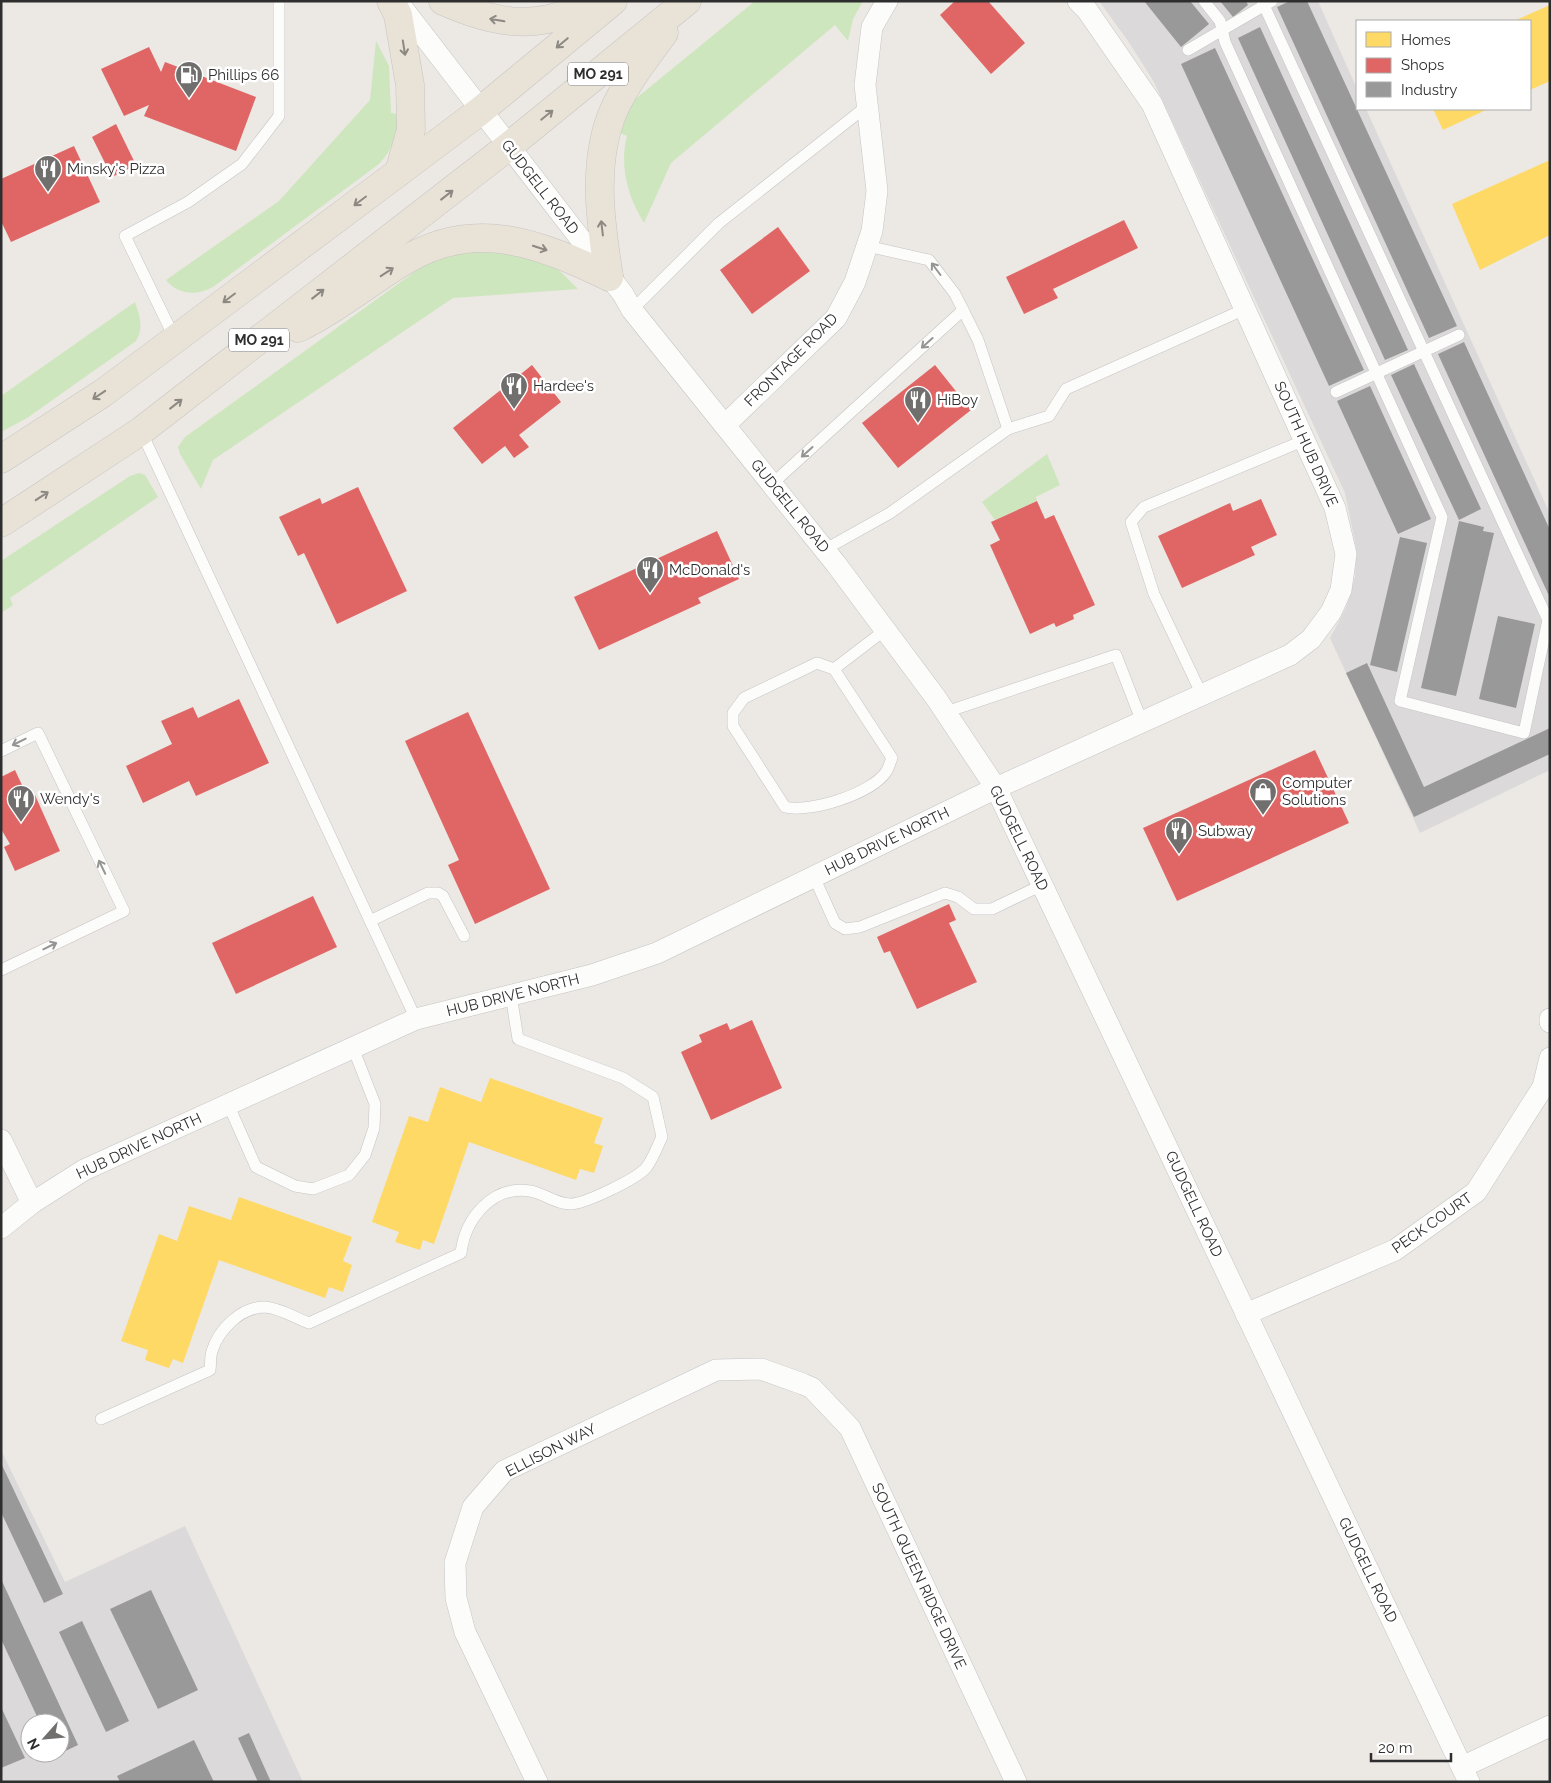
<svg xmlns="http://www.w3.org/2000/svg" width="1551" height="1783" viewBox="0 0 1551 1783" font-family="Raleway,sans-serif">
<rect width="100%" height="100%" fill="#ece8e4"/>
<!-- industrial -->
<g fill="#dcd9db" fill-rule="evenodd">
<path d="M1099 1H1318L1357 89V109H1366L1550 514V770L1420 833 1330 638 1346 608 1355 577 1356 547 1345 493 1154 82 1128 41Z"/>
<path d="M1 1450 65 1582 185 1526 303 1782H1ZM30 1723H60V1753H30Z"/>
</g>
<!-- green -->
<g fill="#cee6be">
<path d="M755 1H863L853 19 848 41 835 25 671 163 644 223C628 197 619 166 627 136L618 132 634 100Z"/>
<path d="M376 41 389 66 391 113 400 114C397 133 393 150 379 164L213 287C197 296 178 295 166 280L279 201 370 100Z"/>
<path d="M480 248 539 257 561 272 578 289 453 298 213 460 201 489 180 454 178 447 185 437 420 268 437 259Z"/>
<path d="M135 302C140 317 144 328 136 341L27 418 1 432V396Z"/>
<path d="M1047 454 1060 485 1036 497 1037 501 995 520 982 502Z"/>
<path d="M139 473 145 475 158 497 10 598 13 605 1 613V561L130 476Z"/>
</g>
<!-- homes -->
<g fill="#ffd966">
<path d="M1550 5V81L1530 90V21H1514Z"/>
<path d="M1433 109H1488L1443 130Z"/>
<path d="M1550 160V235L1480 270 1452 204Z"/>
<path d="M490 1078 603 1118 594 1143 603 1146 594 1173 580 1169 576 1180 469 1142 434 1244 423 1240 420 1250 395 1242 399 1232 372 1222 409 1116 428 1122 440 1087 481 1102Z"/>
<path d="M239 1197 352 1237 343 1261 352 1265 343 1292 329 1287 325 1298 219 1260 183 1363 173 1359 169 1368 145 1360 148 1350 121 1341 159 1234 177 1241 189 1206 231 1220Z"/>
</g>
<!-- shops -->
<g fill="#e06666">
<path d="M955 1H988L1025 43 991 74 940 15Z"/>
<path d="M149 47 161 72 165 62 256 97 236 151 144 116 149 105 124 116 101 69Z"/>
<path d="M116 124 136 165 112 177 92 137Z"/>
<path d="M74 146 100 202 11 242 1 221V179Z"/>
<path d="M1124 220 1138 248 1053 289 1058 298 1024 314 1006 277Z"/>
<path d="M778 227 810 271 752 314 720 270Z"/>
<path d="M532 365 561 402 519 435 529 447 514 458 505 446 482 464 453 428Z"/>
<path d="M935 365 971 410 898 468 862 423Z"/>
<path d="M358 487 407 591 337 624 304 553 298 556 279 517 320 498 322 504Z"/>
<path d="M1261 499 1277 535 1251 547 1255 555 1182 588 1158 536 1230 503 1233 511Z"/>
<path d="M1037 501 1045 519 1054 515 1095 605 1073 615 1074 619 1056 627 1054 623 1030 634 990 545 1000 540 991 522Z"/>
<path d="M717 531 739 579 698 598 701 603 599 650 574 597Z"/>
<path d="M239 699 269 763 196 796 189 781 143 803 126 766 172 744 161 721 193 707 198 718Z"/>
<path d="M468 712 550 889 475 924 448 865 459 860 405 741Z"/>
<path d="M1315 750 1349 823 1177 901 1143 828Z"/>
<path d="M15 770 28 798 35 795 60 851 15 871 4 847 10 844 1 829V777Z"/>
<path d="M313 896 337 947 236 994 212 943Z"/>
<path d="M949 904 956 920 949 923 977 982 917 1009 890 951 884 953 877 937Z"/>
<path d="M752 1020 782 1088 711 1120 681 1052 702 1042 699 1035 727 1023 730 1030Z"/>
</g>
<!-- industry -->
<g fill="#999">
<path d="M1144 1H1190L1209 24 1181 47Z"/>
<path d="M1220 1H1246L1248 5 1233 17Z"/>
<path d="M1290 1H1307L1457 326 1429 338 1277 7Z"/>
<path d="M1260 27 1408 350 1385 360 1238 38Z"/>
<path d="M1215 48 1364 370 1329 386 1181 64Z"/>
<path d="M1464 342 1550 530V598L1438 354Z"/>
<path d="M1414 364 1481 509 1459 520 1391 375Z"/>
<path d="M1370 386 1431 519 1398 534 1337 401Z"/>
<path d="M1459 521 1484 527 1483 531 1494 533 1456 696 1421 688Z"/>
<path d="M1400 537 1427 543 1397 672 1370 665Z"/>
<path d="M1498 616 1535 624 1516 708 1479 699Z"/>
<path d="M1367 663 1424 787 1550 728V754L1414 817 1346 673Z"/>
<path d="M1 1463 63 1594 44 1603 1 1512Z"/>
<path d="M1 1579 78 1745 55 1756 54 1753H60V1723H40L1 1639Z"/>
<path d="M151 1590 198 1690 158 1709 110 1609Z"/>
<path d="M82 1621 129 1721 106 1732 59 1632Z"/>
<path d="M1 1707 25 1758 1 1768Z"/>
<path d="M249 1733 271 1782H258L238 1738Z"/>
<path d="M194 1740 214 1782H120L117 1776Z"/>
</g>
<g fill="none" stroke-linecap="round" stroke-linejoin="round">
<defs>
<g id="service">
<path d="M1204 1 1220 21 1225 42 1442 517 1400 701 1524 733 1548 620 1262 1"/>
<path d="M1188 50 1272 1"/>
<path d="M867 246 929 260 955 294 978 340 1008 429"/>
<path d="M632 310 719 223 867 106"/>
<path d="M175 339 125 236 188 202 242 164 279 116V1"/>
<path d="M1336 392 1459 335"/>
<path d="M141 431 416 1019"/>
<path d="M772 484 963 310"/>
<path d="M824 550 890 513 1008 429 1049 416 1066 389 1245 309"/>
<path d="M834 669 892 758C890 762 889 768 886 772 871 794 810 813 785 807L733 726V713L744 698 817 663 834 669 885 630"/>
<path d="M1202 695 1154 594 1131 522 1144 507 1305 440"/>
<path d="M946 712 1116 655 1142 722"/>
<path d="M1 751 38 733 124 911 1 970"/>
<path d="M814 877 835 923 845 929 860 927 945 893 958 897 974 909H992L1042 885"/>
<path d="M370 921 428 893H438L443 896 464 936"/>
<path d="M228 1104 256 1167 295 1186 313 1189 349 1175 365 1155 374 1128 375 1104 353 1048"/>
<path d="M101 1419 210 1370C211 1364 210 1357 212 1351 219 1329 241 1307 265 1307 280 1308 295 1318 309 1323L461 1253C465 1219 492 1185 530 1191 544 1193 555 1204 570 1204 585 1204 636 1179 646 1168 653 1159 657 1147 662 1137L653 1097 623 1078 518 1039 511 995"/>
</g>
<g id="minor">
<path d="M397 1 623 294 632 310 836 564 936 698 996 788 1469 1782"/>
<path d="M725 425 836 318 855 282 872 231 877 191 865 85 872 27 887 1"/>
<path d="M1550 1019V1022"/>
<path d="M1 1140 32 1203"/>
<path d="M1 1228 32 1203 84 1170 416 1019 592 975 657 953 996 788 1290 655 1311 639 1331 612 1341 590 1346 554 1335 508 1152 104 1087 10 1078 1"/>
<path d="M1246 1314 1395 1250 1476 1192 1543 1087 1550 1058"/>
<path d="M1462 1767 1550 1726"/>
<path d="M537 1782 465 1632 456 1598 455 1563 473 1507 504 1471 716 1370 761 1369 803 1384 812 1388 850 1428 1016 1782"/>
</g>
<g id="trunk">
<path d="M391 1 398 15 410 85 411 130 399 172"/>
<path d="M443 1C497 25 541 32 594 1"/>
<path d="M609 277C601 225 592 168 611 117 623 86 645 59 664 33"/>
<path d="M298 328C336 310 369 282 404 261 475 217 541 244 609 277"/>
<path d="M1 459 103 393 399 172 480 111 613 1"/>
<path d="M1 523 141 431 509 146 687 1"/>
</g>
</defs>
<!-- service casing -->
<use href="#service" stroke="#c5c4c5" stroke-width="12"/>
<!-- minor casing -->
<use href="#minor" stroke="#c5c4c5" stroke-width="22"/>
<!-- trunk casing -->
<use href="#trunk" stroke="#c6c5c4" stroke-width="29"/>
<!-- service -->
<use href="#service" stroke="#fcfcfb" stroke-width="11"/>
<!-- minor -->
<use href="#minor" stroke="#fcfcfb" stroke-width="21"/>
<!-- trunk -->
<use href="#trunk" stroke="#e9e2d6" stroke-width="28"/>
</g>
<!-- one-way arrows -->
<defs><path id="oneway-shaft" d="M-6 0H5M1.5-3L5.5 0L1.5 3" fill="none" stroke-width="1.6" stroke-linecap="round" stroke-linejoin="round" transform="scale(1.25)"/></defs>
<g stroke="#8c8882">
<use href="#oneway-shaft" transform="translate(497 20) rotate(-170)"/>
<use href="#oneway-shaft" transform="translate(562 43) rotate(140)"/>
<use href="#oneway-shaft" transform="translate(404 48) rotate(81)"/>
<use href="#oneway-shaft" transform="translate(547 115) rotate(-39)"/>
<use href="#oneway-shaft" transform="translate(447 195) rotate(-38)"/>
<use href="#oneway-shaft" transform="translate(360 201) rotate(143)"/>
<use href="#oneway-shaft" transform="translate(602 228) rotate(-97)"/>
<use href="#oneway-shaft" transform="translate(540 248) rotate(18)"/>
<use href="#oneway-shaft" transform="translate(387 272) rotate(-33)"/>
<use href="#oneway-shaft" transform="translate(318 294) rotate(-38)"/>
<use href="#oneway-shaft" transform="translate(229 298) rotate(143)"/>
<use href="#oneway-shaft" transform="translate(99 395) rotate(146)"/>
<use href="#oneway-shaft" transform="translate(176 404) rotate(-38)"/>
<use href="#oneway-shaft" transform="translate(42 496) rotate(-33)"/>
</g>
<g stroke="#959594">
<use href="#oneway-shaft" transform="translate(936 269) rotate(-127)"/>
<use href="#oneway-shaft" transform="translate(927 343) rotate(138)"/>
<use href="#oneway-shaft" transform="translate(807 452) rotate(138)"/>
<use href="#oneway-shaft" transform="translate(19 742) rotate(154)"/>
<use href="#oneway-shaft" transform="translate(102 867) rotate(-116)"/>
<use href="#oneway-shaft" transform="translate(50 946) rotate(-26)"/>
</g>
<!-- icons -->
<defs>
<symbol id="fuel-pin" viewBox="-11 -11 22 30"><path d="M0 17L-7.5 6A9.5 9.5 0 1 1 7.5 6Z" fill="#706f6e" stroke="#fff"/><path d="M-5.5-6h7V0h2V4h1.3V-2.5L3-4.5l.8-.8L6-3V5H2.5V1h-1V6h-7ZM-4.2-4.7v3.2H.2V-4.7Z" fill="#fff"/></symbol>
<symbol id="restaurant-pin" viewBox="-11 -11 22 30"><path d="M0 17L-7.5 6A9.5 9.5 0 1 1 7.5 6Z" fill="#706f6e" stroke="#fff"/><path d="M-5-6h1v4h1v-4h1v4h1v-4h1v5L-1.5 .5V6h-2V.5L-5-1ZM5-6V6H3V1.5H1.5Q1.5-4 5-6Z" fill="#fff"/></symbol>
<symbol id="shop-pin" viewBox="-11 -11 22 30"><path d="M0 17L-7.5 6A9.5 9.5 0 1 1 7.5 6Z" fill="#706f6e" stroke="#fff"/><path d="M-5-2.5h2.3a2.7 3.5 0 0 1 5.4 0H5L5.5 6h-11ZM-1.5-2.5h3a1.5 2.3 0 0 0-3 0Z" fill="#fff"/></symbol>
</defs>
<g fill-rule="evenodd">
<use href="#fuel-pin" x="173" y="59" width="32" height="43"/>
<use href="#restaurant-pin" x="32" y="153" width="32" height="43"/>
<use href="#restaurant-pin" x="498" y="370" width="32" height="43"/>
<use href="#restaurant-pin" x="902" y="384" width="32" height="43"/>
<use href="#restaurant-pin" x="634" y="554" width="32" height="43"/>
<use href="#shop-pin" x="1247" y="776" width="32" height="43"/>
<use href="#restaurant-pin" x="5" y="783" width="32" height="43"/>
<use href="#restaurant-pin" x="1163" y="815" width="32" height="43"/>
</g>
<g text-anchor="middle" stroke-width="5" stroke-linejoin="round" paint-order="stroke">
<!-- shield labels -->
<g fill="#fff" stroke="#6d6d6d" stroke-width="1">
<rect x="568" y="62.5" width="60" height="23" rx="4"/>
<rect x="229" y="328.5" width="60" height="23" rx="4"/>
</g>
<g font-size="14" font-weight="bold" fill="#2e2e2e">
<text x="598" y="79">MO 291</text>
<text x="259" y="345">MO 291</text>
</g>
<!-- poi labels -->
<g font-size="15" fill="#2e2e2e" stroke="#fff" text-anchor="start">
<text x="208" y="80">Phillips 66</text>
<text x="67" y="174">Minsky's Pizza</text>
<text x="533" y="391">Hardee's</text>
<text x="937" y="405">HiBoy</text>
<text x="669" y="575">McDonald's</text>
<text x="1282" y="788">Computer<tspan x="1282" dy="17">Solutions</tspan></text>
<text x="40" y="804">Wendy's</text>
<text x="1198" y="836">Subway</text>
</g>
<!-- street labels -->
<g font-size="15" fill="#2e2e2e" stroke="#fff">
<text transform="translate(540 187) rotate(52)" y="5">GUDGELL ROAD</text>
<text transform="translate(791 360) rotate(-45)" y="5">FRONTAGE ROAD</text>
<text transform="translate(1306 444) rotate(66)" y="5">SOUTH HUB DRIVE</text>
<text transform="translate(790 506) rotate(51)" y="5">GUDGELL ROAD</text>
<text transform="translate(1019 838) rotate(64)" y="5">GUDGELL ROAD</text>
<text transform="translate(887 841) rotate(-26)" y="5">HUB DRIVE NORTH</text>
<text transform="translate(513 995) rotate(-14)" y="5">HUB DRIVE NORTH</text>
<text transform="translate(139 1146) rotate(-25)" y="5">HUB DRIVE NORTH</text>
<text transform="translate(1194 1204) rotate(65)" y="5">GUDGELL ROAD</text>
<text transform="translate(1432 1223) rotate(-35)" y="5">PECK COURT</text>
<text transform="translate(551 1450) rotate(-27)" y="5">ELLISON WAY</text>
<text transform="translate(1368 1570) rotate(64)" y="5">GUDGELL ROAD</text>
<text transform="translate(919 1576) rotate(65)" y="5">SOUTH QUEEN RIDGE DRIVE</text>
</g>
</g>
<!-- border -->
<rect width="1551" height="1783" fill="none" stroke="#2e2e2e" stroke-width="5"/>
<!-- legend -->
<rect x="1356" y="20" width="175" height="90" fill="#ffffff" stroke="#ababab"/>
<rect x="1366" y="32" width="25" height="15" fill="#ffd966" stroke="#ababab"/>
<text x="1401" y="45" font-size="15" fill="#2e2e2e">Homes</text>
<rect x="1366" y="58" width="25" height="15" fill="#e06666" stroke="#ababab"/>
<text x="1401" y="70" font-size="15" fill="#2e2e2e">Shops</text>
<rect x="1366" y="82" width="25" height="15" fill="#999999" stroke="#ababab"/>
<text x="1401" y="95" font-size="15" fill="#2e2e2e">Industry</text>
<!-- north arrow -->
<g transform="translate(45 1738) rotate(243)"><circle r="24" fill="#ffffff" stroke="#ababab"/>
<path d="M0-4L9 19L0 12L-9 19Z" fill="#706f6e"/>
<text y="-8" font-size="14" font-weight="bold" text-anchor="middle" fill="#2e2e2e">N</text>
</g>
<!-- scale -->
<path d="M1371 1753v8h80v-8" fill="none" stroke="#2e2e2e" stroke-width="2.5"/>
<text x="1378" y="1753" font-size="15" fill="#2e2e2e" stroke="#ffffff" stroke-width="4" paint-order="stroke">20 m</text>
</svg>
